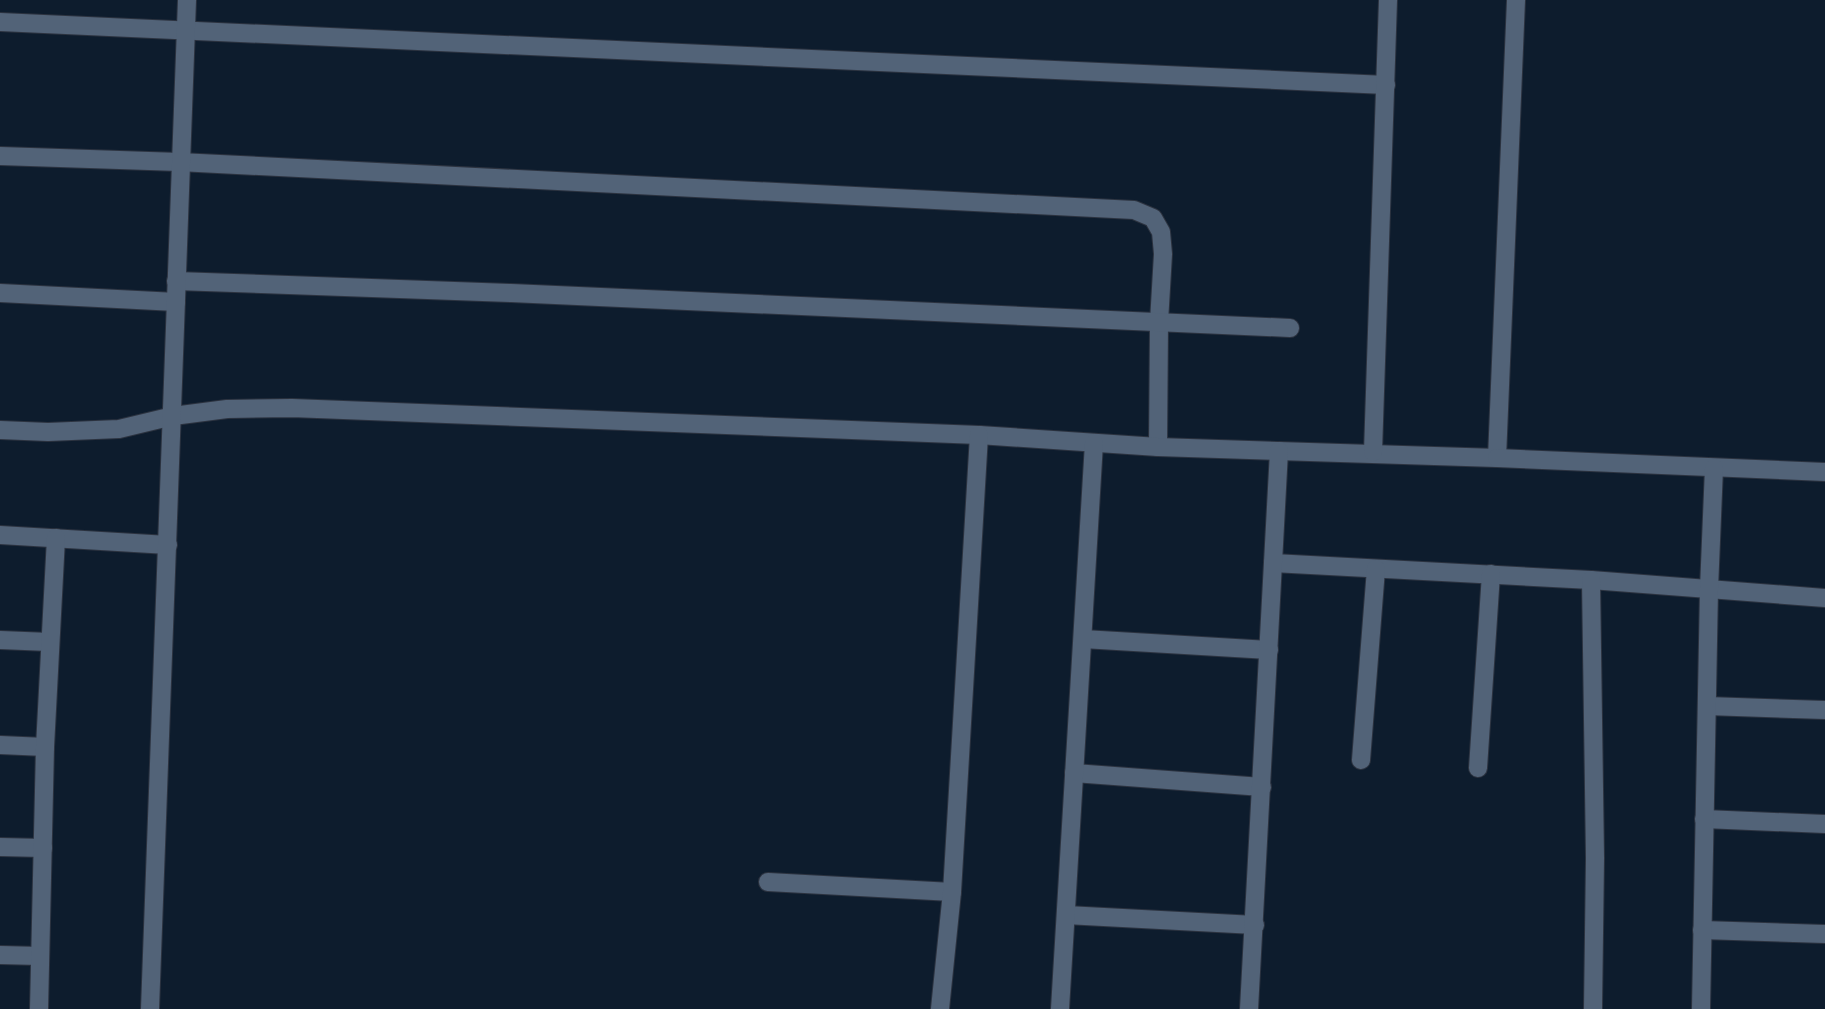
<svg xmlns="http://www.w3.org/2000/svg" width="1825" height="1009" viewBox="0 0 1825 1009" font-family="'Work Sans',sans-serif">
<rect width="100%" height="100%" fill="#0d1c2d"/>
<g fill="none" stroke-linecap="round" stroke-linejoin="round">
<defs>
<g id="minor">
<path d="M0 22 1386 85"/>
<path d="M0 156 179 162 1134 210 1153 218 1161 232 1163 254 1159 322 1158 447"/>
<path d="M176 281 511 293 1290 328"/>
<path d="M0 293 176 302"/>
<path d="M0 430 48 432 119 429 173 416 227 409 292 408 979 435 1158 447 1497 458 1516 0"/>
<path d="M1373 452 1388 0"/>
<path d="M1497 458 1825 472"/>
<path d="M0 535 168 545"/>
<path d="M1273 563 1591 580 1825 598"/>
<path d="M1591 580 1595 858 1593 1009"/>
<path d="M1083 639 1269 650"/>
<path d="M0 640 49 642"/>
<path d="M1707 706 1825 710"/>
<path d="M0 745 45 747"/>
<path d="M1361 760 1376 569"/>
<path d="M1478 768 1491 574"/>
<path d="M1074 773 1262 787"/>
<path d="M1704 819 1825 824"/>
<path d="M0 847 43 848"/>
<path d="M768 882 952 892"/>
<path d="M1066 915 1255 925"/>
<path d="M1702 930 1825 934"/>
<path d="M0 955 40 956"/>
<path d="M39 1009 45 747 56 538"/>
<path d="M150 1009 187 0"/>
<path d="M940 1009 952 892 979 435"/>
<path d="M1060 1009 1094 443"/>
<path d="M1249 1009 1279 451"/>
<path d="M1701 1009 1709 589 1714 468"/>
</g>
</defs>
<!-- minor casing -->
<use href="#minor" stroke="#2c3340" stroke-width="20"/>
<!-- minor -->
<use href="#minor" stroke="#526378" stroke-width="18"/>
</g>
</svg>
